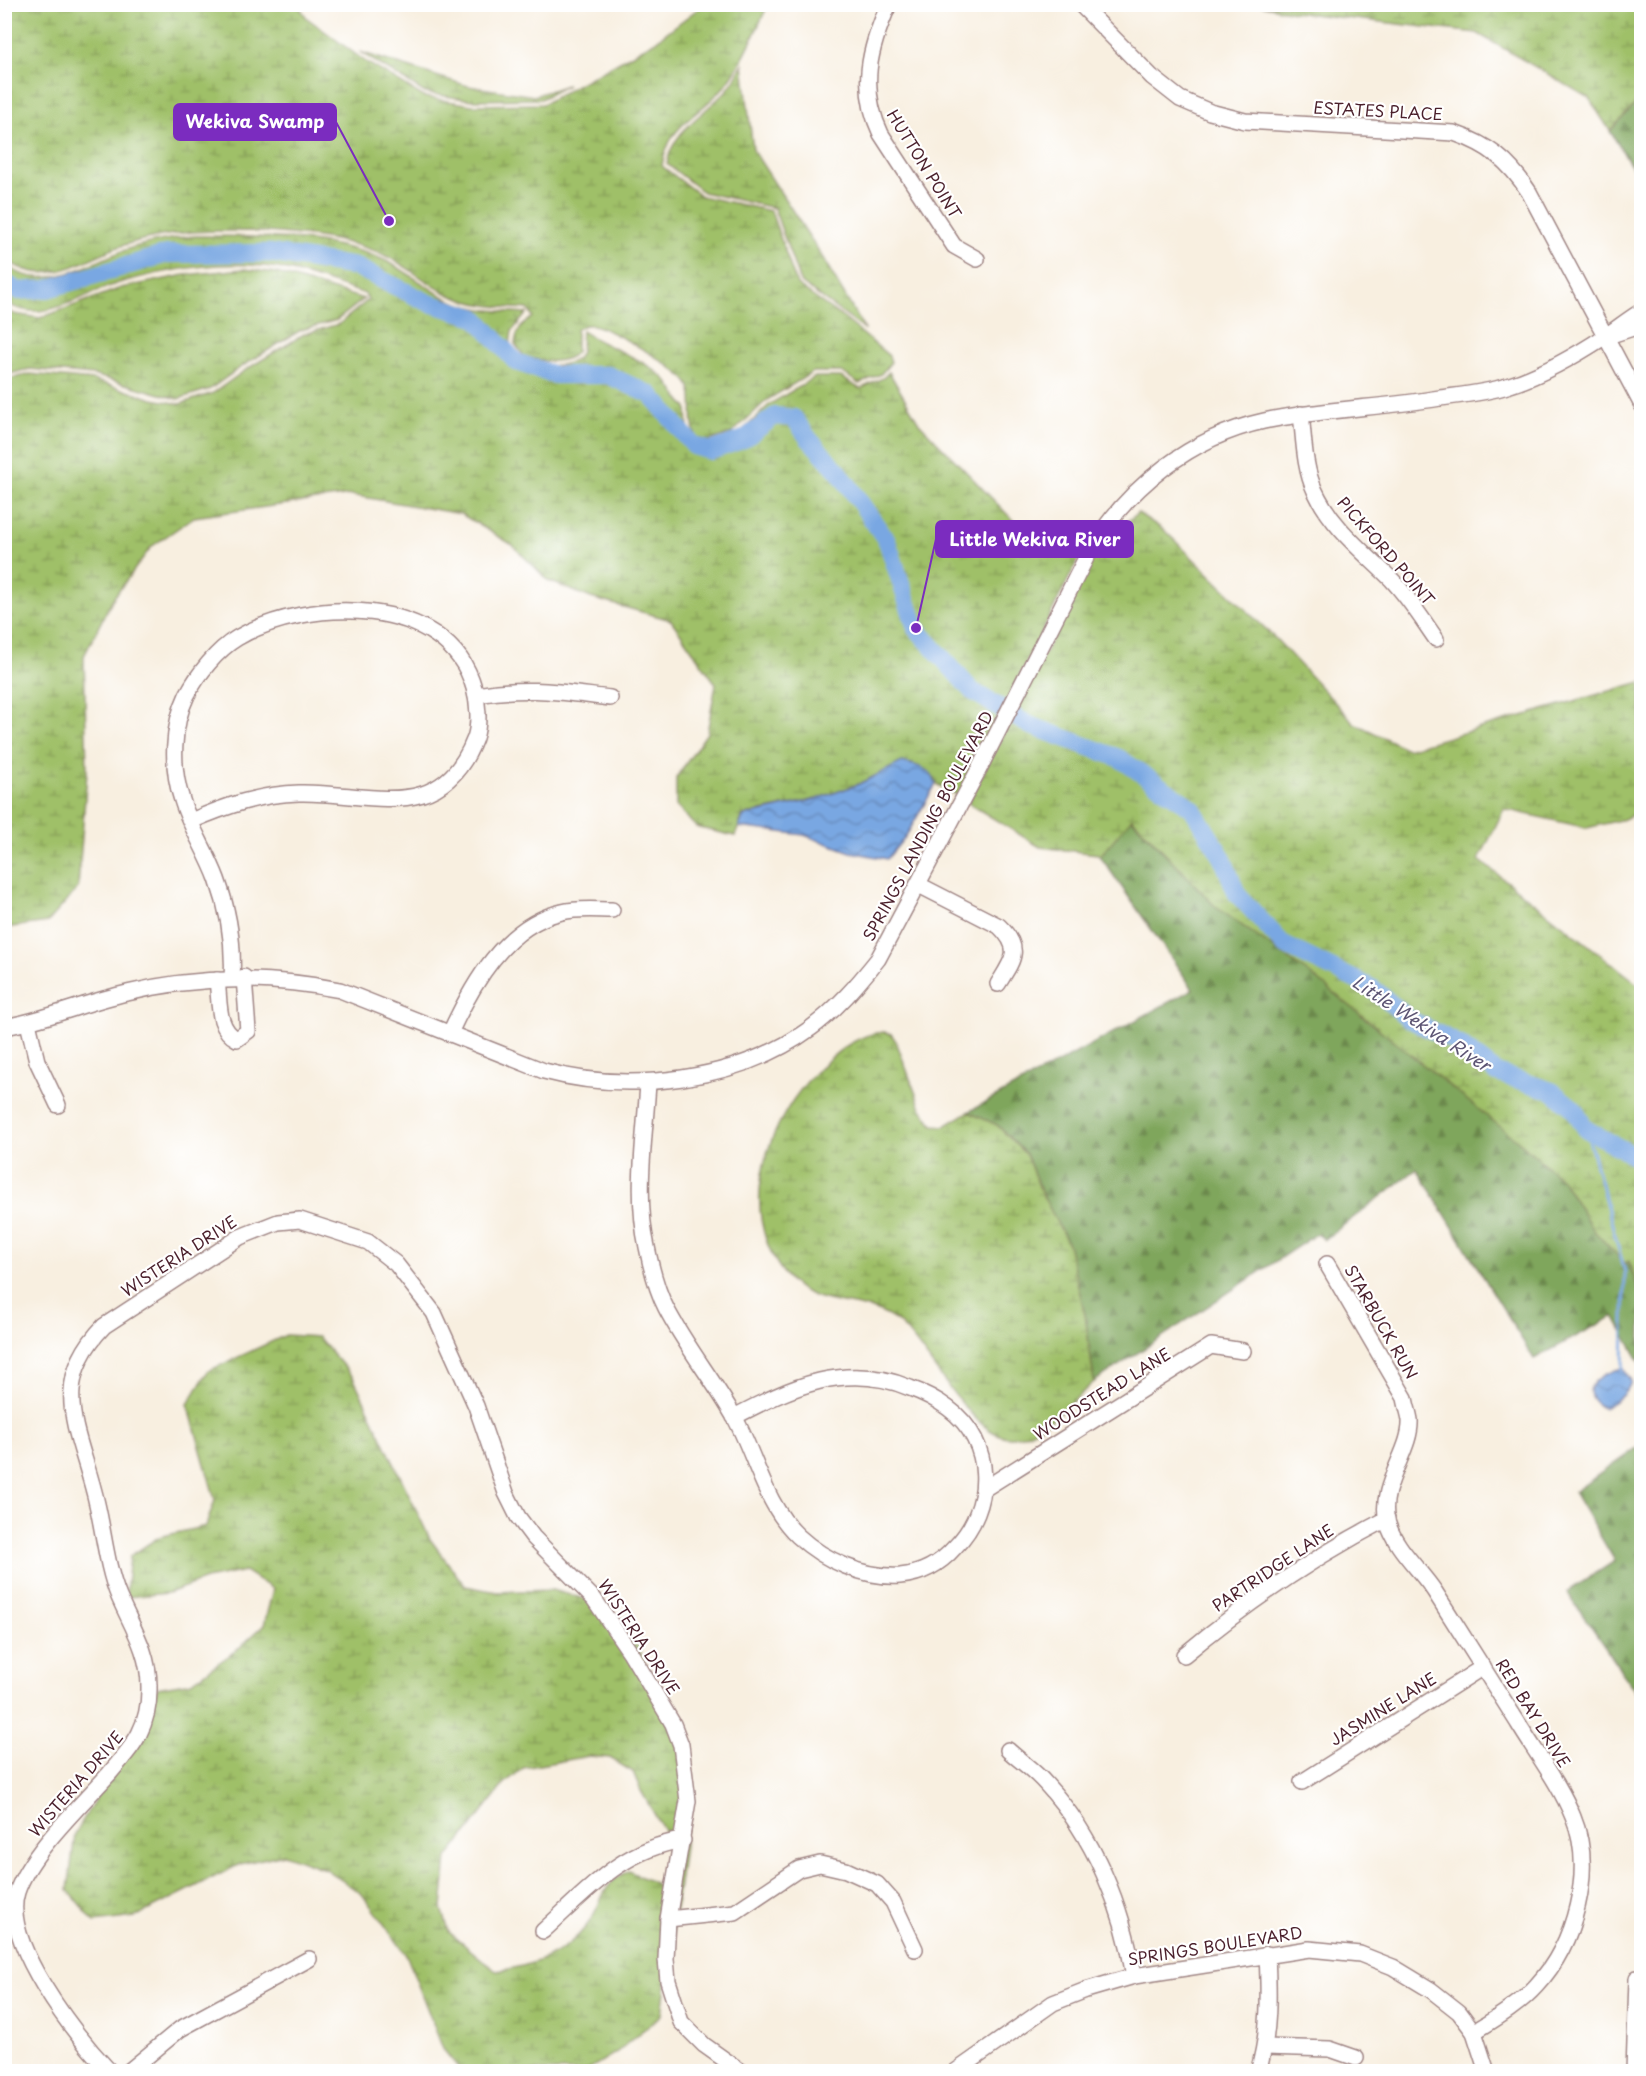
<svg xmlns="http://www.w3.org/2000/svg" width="1646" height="2076" viewBox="0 0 1646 2076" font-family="'Playpen Sans',sans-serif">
<defs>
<pattern id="forest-firs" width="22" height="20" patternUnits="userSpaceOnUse" patternTransform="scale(1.5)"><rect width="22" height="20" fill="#7fa65c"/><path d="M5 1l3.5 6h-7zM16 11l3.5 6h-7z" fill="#6a874c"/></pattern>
<pattern id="wetland-marsh" width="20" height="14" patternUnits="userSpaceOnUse" patternTransform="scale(1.5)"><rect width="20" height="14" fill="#9fc068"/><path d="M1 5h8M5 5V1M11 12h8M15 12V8" fill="none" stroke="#849b56"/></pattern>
<pattern id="water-waves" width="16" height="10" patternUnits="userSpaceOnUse" patternTransform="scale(1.5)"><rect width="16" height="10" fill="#79a7e2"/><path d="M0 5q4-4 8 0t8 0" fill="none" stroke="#6587b7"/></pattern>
</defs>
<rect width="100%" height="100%" fill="#fff"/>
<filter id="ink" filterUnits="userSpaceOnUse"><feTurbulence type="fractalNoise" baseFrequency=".0167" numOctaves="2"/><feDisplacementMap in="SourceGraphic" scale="12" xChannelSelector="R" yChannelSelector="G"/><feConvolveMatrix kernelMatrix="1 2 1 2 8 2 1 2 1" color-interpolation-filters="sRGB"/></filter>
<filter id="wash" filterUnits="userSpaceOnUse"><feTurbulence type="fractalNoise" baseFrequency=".008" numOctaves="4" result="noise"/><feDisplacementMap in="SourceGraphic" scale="24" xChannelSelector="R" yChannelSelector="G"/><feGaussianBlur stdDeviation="1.35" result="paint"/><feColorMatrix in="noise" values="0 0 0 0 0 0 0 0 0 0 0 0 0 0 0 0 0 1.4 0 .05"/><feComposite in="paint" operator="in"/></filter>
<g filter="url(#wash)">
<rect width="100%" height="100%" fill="#f8efe0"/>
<!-- forest -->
<g fill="url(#forest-firs)" stroke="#646244" stroke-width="1.5">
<path d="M1641 98V181L1610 131Z"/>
<path d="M1131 818 1216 907 1314 977 1522 1144 1563 1181 1594 1231 1625 1263 1628 1261 1641 1296V1364L1614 1316 1534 1359 1417 1169 1324 1240 1318 1233 1094 1382 1085 1315 1068 1244 1042 1194 1026 1154 997 1125 968 1112 1193 989 1100 856Z"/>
<path d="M1641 1445V1700L1567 1592 1615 1561 1574 1492Z"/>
</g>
<!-- wetland -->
<g fill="url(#wetland-marsh)" stroke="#74704a" stroke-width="1.5" fill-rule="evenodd">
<path d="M33 4 298 5 307 18 366 62 424 97 472 105 543 104 654 42 703 5H768C757 28 740 69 724 87 699 116 668 124 662 166L701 196 771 211 797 285 845 319 889 356 891 362 881 374 859 384 842 372H813L767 400 732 433 709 441 697 438C688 422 696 404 690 387 684 370 611 329 593 325 586 324 581 325 576 330V352C564 366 539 361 524 356L515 344C516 330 523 324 533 317L528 309C501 307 474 306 448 294 427 284 408 266 386 256 342 234 269 231 221 231 190 231 161 234 131 243 87 254 49 294 4 258L5 9Z"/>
<path d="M1260 5H1641V98L1610 131 1589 98 1477 33 1294 12Z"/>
<path d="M360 52 468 86 534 96 567 85 541 99 472 100 425 93Z"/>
<path d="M743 64 753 150 818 250 865 330 800 282 774 208 703 192 667 164C672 131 703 115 725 92 733 85 737 73 743 64Z"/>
<path d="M195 236C253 236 331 236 384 260 406 270 425 287 446 298 471 311 499 311 527 313L512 331 510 344C513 349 517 356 521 360 533 368 574 369 580 354 583 347 580 338 582 331 609 349 640 356 664 378 674 387 676 400 687 407L688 431 694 441 709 446 722 444 736 437 770 404 815 377H841L860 389 883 378 889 372 919 423 1036 544 1075 557 1081 554 959 796 936 784 935 779 859 784 817 799 743 815 735 836 696 827 676 806V778L707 733 716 684 671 620 591 598 549 581 511 544 461 514 351 495 194 517 151 547 112 600 84 656 87 772 78 888 48 922 5 928V380L30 374 93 380 153 399 180 404 213 393 247 369 304 334 339 324 368 300 365 294C336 285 307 273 277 268 228 259 168 269 119 283 81 294 42 327 5 302L4 264C46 297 90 261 131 248 152 241 174 238 195 236Z"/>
<path d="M244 269 277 273 364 299 337 320 301 330 244 365 210 389 178 399 93 375 30 369 5 375V308L14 314 40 318 121 288 185 275Z"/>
<path d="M1138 513 1164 530 1276 639 1354 723 1407 749 1641 682V811L1624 819 1587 828 1504 809 1479 860 1641 986V1296L1629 1261 1625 1263 1594 1231 1563 1181 1522 1144 1314 977 1216 907 1132 818 1100 856 1098 854 1040 847 968 803 1102 541Z"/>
<path d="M884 1032 891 1034 896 1041 921 1108 933 1125 945 1126 968 1112 997 1125 1026 1155 1042 1194 1068 1244 1085 1315 1094 1382C1072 1401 1043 1434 1012 1437 973 1440 927 1348 899 1323 865 1295 815 1313 785 1275 734 1209 767 1118 822 1066 839 1050 859 1034 884 1032Z"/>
<path d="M286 1335 318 1337 353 1377 430 1539 465 1586 497 1592 552 1590 589 1600 637 1644 679 1744 692 1784 662 2014 617 2052 586 2071H461L443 2049 406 1954 362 1894 325 1869 284 1854 240 1864 135 1917 94 1922 68 1890 75 1834 105 1782 145 1726 157 1688 192 1682 238 1649 264 1625 273 1589 245 1571 206 1579 168 1593 127 1597 126 1594 130 1556 159 1537 206 1526 215 1500 188 1404 208 1371ZM589 1756 610 1758 633 1772 641 1791 670 1841 660 1886 629 1871C600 1884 604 1901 588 1924 565 1955 533 1966 496 1971L449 1932 442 1908 447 1858 504 1784 523 1768Z"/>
</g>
<!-- water -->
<g fill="url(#water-waves)" stroke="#626386" stroke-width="1.5">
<path d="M902 762C916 765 932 768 936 784L906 836 887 859 851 852 804 835 739 827 743 816 817 799 859 784Z"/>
<path d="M1623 1368 1631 1381C1628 1394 1615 1402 1603 1408 1573 1390 1602 1372 1623 1368Z"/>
</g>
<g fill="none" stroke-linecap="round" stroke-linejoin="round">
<!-- stream -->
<path stroke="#79a7e2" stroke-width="3" d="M1586 1129 1625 1272 1623 1368"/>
<!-- river -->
<path stroke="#79a7e2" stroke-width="18" d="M4 282 18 291 47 289 167 254 270 253 356 267 429 303 475 317 516 362 555 375H608L651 395 694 446 711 451 744 439 775 416 794 418 809 439 839 472 887 541 916 628 972 691 1029 725 1119 758 1192 808 1222 857 1237 894 1284 945 1374 989 1409 1019 1459 1044 1497 1073 1552 1091 1573 1108 1586 1129 1642 1160"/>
</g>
</g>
<g filter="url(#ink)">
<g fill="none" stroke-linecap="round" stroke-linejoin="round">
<defs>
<g id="minor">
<path d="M889 4C869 49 859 88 881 134L954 246 977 259"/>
<path d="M1080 4 1152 77 1180 99 1210 112 1245 121 1454 133C1489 145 1509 161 1529 192L1642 405"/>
<path d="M1614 334 1642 325"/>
<path d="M1301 414C1304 439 1304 468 1315 491 1332 528 1364 552 1392 580 1409 598 1422 619 1436 639"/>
<path d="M476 695C528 686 559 692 610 698"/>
<path d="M191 821C226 806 260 794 299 793 368 791 441 827 475 738 480 723 478 702 474 688 448 594 306 597 237 638 217 650 198 674 187 695 172 726 171 768 182 800 190 827 207 852 217 879 229 912 234 945 232 979"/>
<path d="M919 885 999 926C1023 949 1013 960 998 984"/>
<path d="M217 980C220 1000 216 1029 237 1039L248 1031 244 977"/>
<path d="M28 1023 37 1061 58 1105"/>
<path d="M4 1027C46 1020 86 1002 127 993 199 975 268 976 340 990L544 1071C629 1094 739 1081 811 1028 837 1009 858 984 878 959L979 769 1090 550C1128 487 1191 437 1264 421 1322 409 1381 408 1440 398 1462 395 1485 393 1507 386 1540 376 1575 356 1604 337 1617 329 1628 319 1642 311"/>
<path d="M450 1033C472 985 505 925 562 912 578 908 596 910 612 910"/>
<path d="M648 1083C645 1137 635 1194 647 1247 651 1267 656 1289 666 1308 686 1347 715 1382 736 1420 756 1458 766 1506 798 1536 825 1561 864 1578 900 1576 922 1574 941 1563 955 1547 994 1508 995 1442 948 1408 936 1399 924 1393 910 1388 846 1361 791 1387 734 1417"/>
<path d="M1327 1264 1405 1398C1406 1405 1409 1413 1410 1420 1412 1450 1378 1486 1387 1521 1395 1549 1420 1569 1435 1592 1463 1636 1490 1679 1518 1723 1536 1753 1560 1784 1573 1817 1595 1870 1575 1944 1536 1986 1519 2005 1495 2019 1474 2032"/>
<path d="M984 1489 1211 1346 1243 1351"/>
<path d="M1184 1655C1248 1602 1313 1557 1387 1519"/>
<path d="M1008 1750C1020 1761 1035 1771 1046 1784 1094 1836 1123 1907 1134 1976"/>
<path d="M1302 1782 1483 1667"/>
<path d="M668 1919 735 1912 799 1869 820 1864 846 1870 877 1884 893 1902 915 1949"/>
<path d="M543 1931C587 1891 622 1849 683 1840"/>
<path d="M1265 2047 1330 2049 1356 2058"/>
<path d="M110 2072C76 2036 1 1942 17 1892 30 1853 81 1805 109 1774 134 1745 150 1727 149 1686 149 1652 132 1627 119 1597 107 1568 104 1534 97 1504 82 1435 45 1387 104 1326L240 1237 278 1222 300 1220 368 1242 396 1264 434 1313 476 1406 506 1493 518 1517 533 1537 594 1599 630 1652 673 1724 681 1745 688 1801 668 1919 666 1959 668 1981 681 2022 704 2045 742 2072"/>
<path d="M128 2072 180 2029 309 1959"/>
<path d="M955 2072 1053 2003 1086 1990 1134 1976 1309 1949 1360 1954 1393 1967 1431 1990 1459 2012 1474 2032 1487 2072"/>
<path d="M1258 2072C1270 2032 1269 1994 1267 1954"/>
<path d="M1634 2072 1637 1978"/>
</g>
</defs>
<!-- minor casing -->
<use href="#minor" stroke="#a18786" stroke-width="18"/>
<!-- minor -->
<use href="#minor" stroke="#fff" stroke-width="15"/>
</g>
</g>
<g text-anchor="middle" stroke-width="4.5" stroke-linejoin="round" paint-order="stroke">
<!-- street labels -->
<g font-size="16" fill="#4a1f2b" stroke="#fff">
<text transform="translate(1378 111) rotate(3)" y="6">ESTATES PLACE</text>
<text transform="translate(924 164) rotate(58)" y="6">HUTTON POINT</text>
<text transform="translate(1386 551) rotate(49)" y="6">PICKFORD POINT</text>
<text transform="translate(928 826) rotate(-62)" y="6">SPRINGS LANDING BOULEVARD</text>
<text transform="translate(179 1256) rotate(-33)" y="6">WISTERIA DRIVE</text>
<text transform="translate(1381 1322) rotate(60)" y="6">STARBUCK RUN</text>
<text transform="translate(1102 1394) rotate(-32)" y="6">WOODSTEAD LANE</text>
<text transform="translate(1273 1568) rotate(-34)" y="6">PARTRIDGE LANE</text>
<text transform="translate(639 1637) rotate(57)" y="6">WISTERIA DRIVE</text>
<text transform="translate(1383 1709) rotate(-32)" y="6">JASMINE LANE</text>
<text transform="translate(1533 1713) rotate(58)" y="6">RED BAY DRIVE</text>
<text transform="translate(76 1784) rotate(-49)" y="6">WISTERIA DRIVE</text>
<text transform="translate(1215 1946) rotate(-9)" y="6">SPRINGS BOULEVARD</text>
</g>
<!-- water labels -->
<g font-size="18" font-style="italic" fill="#5d5574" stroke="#fff">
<text transform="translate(1421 1024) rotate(33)" y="6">Little Wekiva River</text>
</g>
</g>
<!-- callouts -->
<path fill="none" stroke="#7b2cbf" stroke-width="2" d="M389 221L336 122M916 628L936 539"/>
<g fill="#7b2cbf" stroke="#fff" stroke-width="2">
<circle cx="389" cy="221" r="6"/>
<circle cx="916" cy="628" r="6"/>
</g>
<g fill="#7b2cbf" stroke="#7b2cbf" stroke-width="2">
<rect x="174" y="104" width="162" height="36" rx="6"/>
<rect x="936" y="521" width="197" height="36" rx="6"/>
</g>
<g font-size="18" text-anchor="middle" font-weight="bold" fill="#fff">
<text x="255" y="128">Wekiva Swamp</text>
<text x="1035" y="546">Little Wekiva River</text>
</g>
<!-- margin -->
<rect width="1646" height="2076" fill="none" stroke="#fff" stroke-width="24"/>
</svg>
